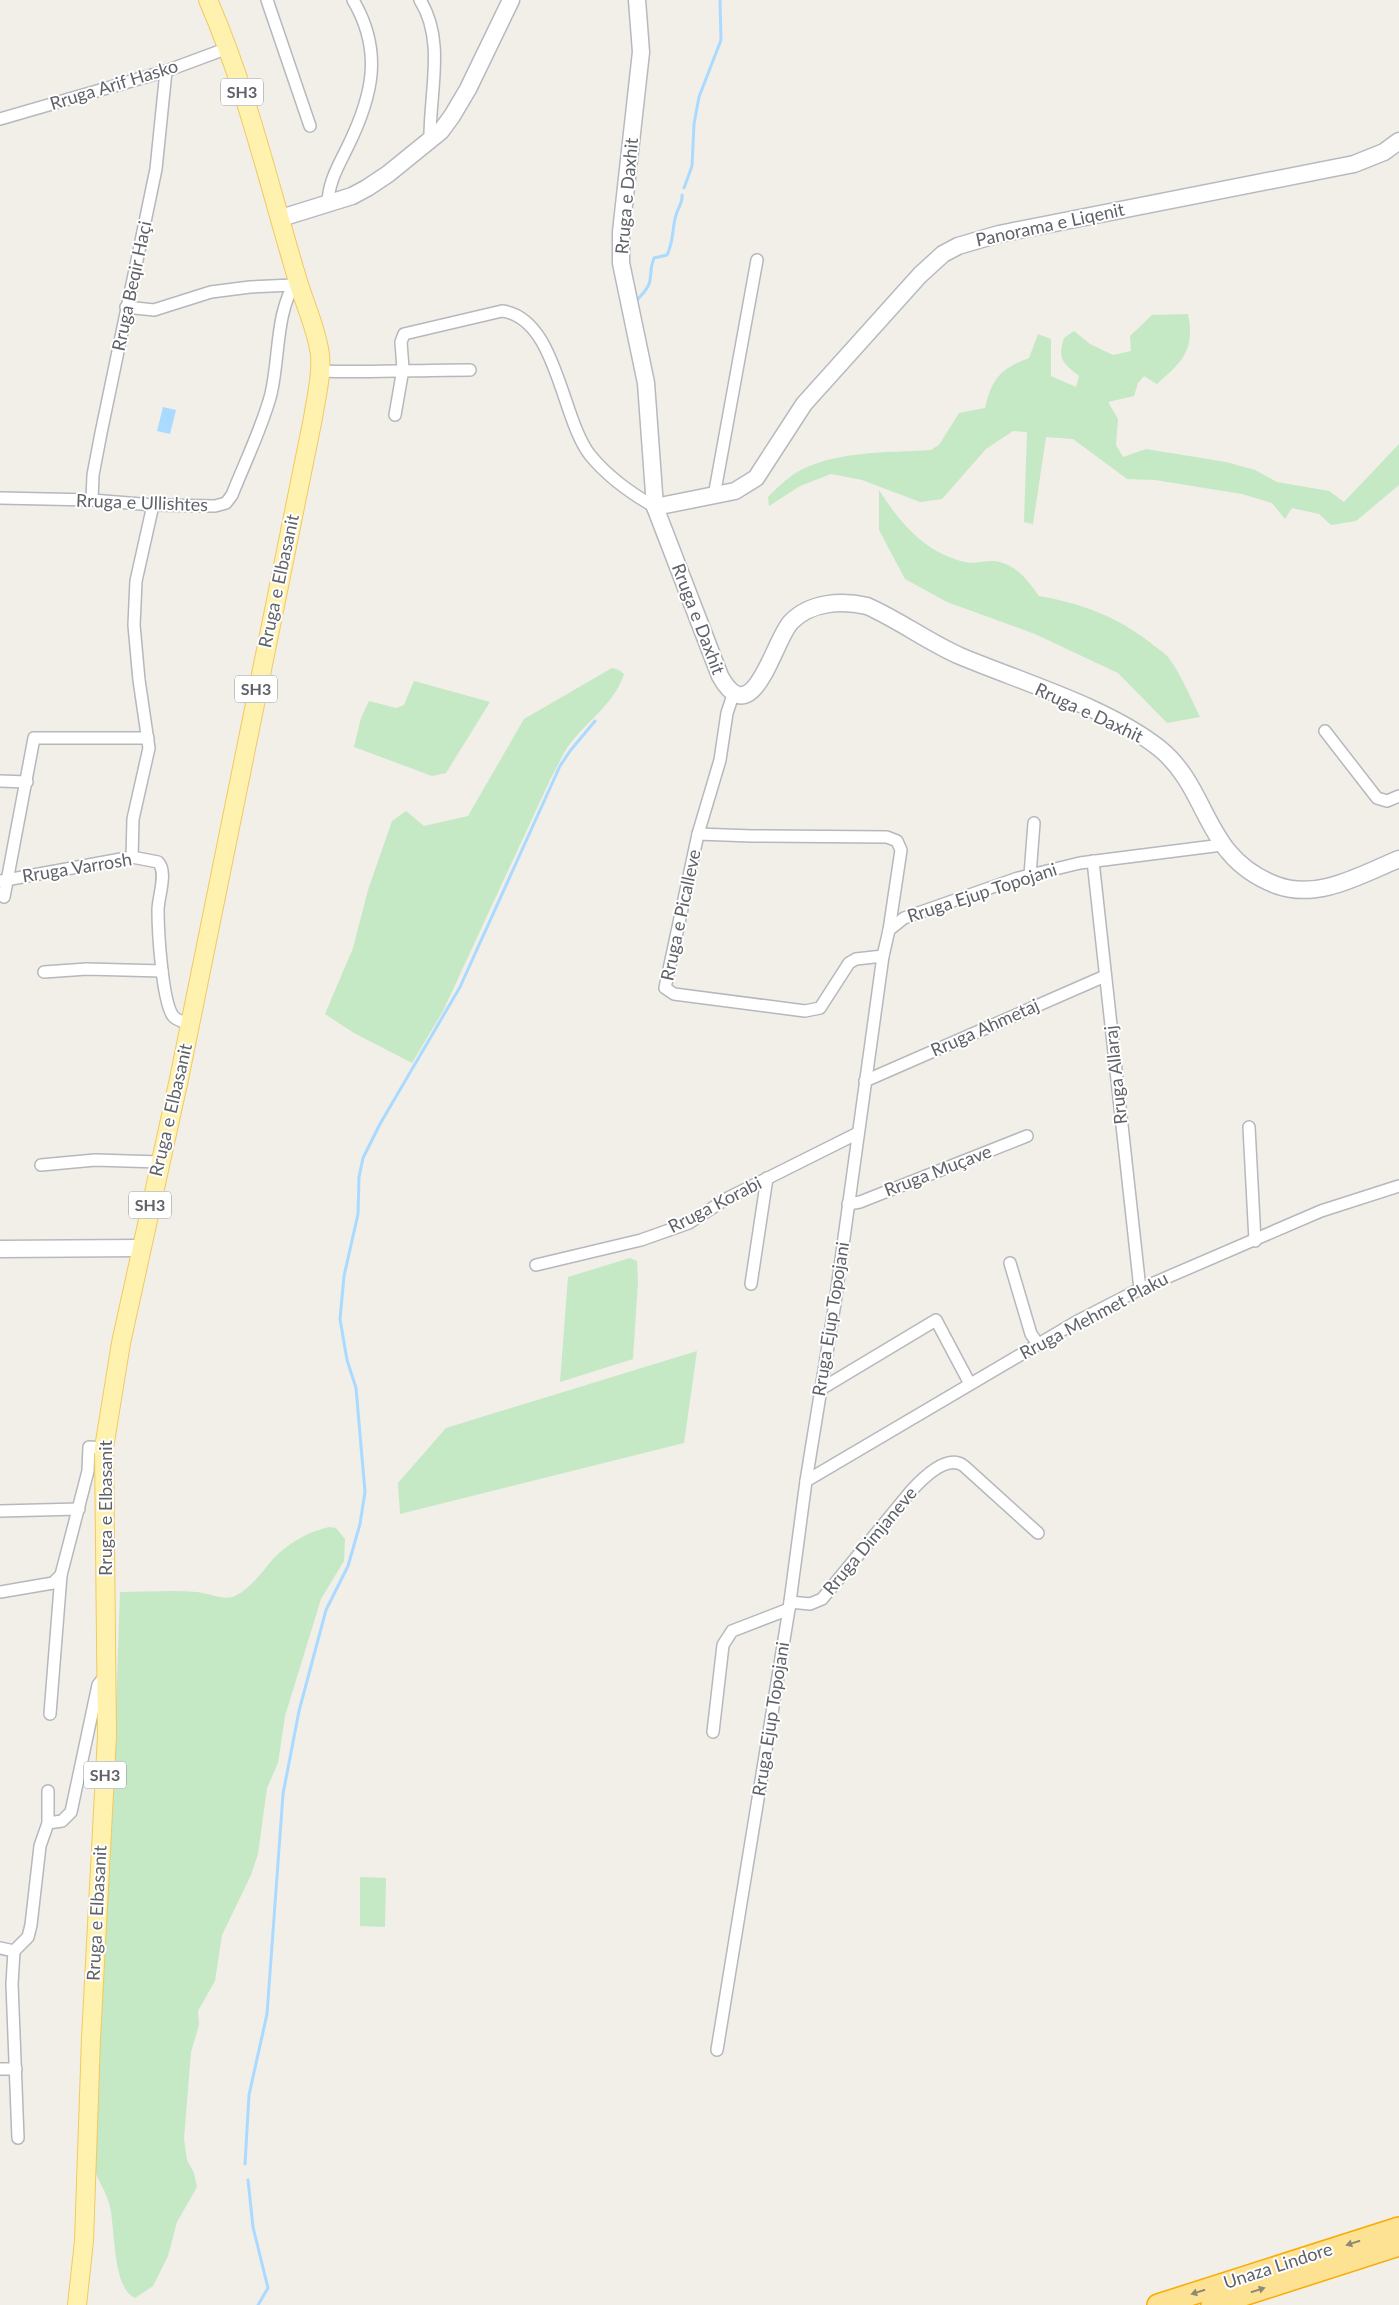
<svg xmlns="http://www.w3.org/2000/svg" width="1399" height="2305" viewBox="0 0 1399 2305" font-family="Lato,sans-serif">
<rect width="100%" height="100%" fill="#f1efe8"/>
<!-- green -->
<g fill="#c5e8c5">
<path d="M1188 314C1195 350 1183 361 1157 384L1144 376 1138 383 1134 396 1108 402 1118 419 1116 445 1123 457 1146 449 1226 462 1255 470 1277 482 1329 491 1344 502 1399 444V485L1356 521 1331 525 1319 514 1292 508 1285 519 1272 503 1242 494 1155 480 1127 479 1073 439 1046 437 1033 524 1024 522 1027 432 1013 431 986 449 942 499 920 502 862 480 831 474 800 486 769 506 768 497C776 489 785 480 794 474 832 450 888 453 931 450L939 445 959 413 985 408C992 379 1000 369 1029 358L1038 334 1051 339V376L1076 387 1079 376C1063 363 1057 359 1064 338L1074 331 1090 344 1113 355 1131 351 1130 336 1152 315Z"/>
<path d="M879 490C900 523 925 553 965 562 973 564 983 561 992 561 1015 562 1027 580 1039 596 1081 603 1118 617 1152 644 1156 648 1163 651 1167 656 1179 670 1192 700 1200 717L1167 723 1118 673 1035 634 947 602 905 579 879 530Z"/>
<path d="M612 668 619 670 624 674C614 705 585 722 567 748 561 758 556 769 550 780L443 1011 412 1063 354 1033 325 1014 353 948 368 890 392 821 406 811 424 826 468 816 524 719Z"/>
<path d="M414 681 490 702 446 773 432 776 354 747 361 718 369 701 396 708 404 705Z"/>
<path d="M630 1258 637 1261 638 1281 633 1359 560 1382 568 1277Z"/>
<path d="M697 1351 684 1443 400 1514 398 1483 446 1428Z"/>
<path d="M329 1527 336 1528 345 1539 344 1561 321 1599 285 1716 278 1763 267 1788 258 1854 251 1875 222 1935 215 1981 198 2011 199 2025 191 2052 184 2139 187 2160 194 2173 197 2187 177 2222 168 2256 153 2286 135 2298C111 2287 116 2226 109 2203 104 2186 95 2178 91 2157L115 1739 120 1592C146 1592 172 1590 197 1592 208 1593 224 1601 235 1596 251 1588 262 1572 273 1559 288 1543 308 1532 329 1527Z"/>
<path d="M360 1877 386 1878 385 1927 360 1926Z"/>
</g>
<!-- water -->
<path fill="#aadaff" d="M163 407 176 410 170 434 157 431Z"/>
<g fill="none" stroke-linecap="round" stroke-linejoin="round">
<!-- stream -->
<g stroke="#aadaff" stroke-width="3">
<path d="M684 188 692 166 694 124 699 97 721 40 720 0"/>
<path d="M637 300C658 279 646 278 654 258L667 255C674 241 672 228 676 215 678 208 683 202 682 195"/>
<path d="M245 2164 249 2095 267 2014 283 1794 299 1711 326 1610 348 1566 360 1524 365 1492 356 1388 347 1360 340 1319 344 1276 358 1214 359 1177 363 1158 380 1124 460 987 560 766 570 751 595 721"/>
<path d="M248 2180 253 2227 268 2288 258 2305"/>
</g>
<defs>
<g id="street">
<path d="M267 0 310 126"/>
<path d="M420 0C446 41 429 94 430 141"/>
<path d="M0 119 166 71 228 48"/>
<path d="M328 204C328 182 339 165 348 146 373 95 383 51 353 0"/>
<path d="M126 307 154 310 211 292 250 287 293 285"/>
<path d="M320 371C370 373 420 370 470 370"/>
<path d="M395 415 403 369 401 342 404 334 502 311C557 318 561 418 590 455 607 476 632 494 655 507"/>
<path d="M714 496 757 260"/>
<path d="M0 498 92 500 153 505 215 506 226 503 232 495C245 462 262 428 271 394 280 355 275 313 297 279"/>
<path d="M92 500 93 475 101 433 156 169 166 71"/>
<path d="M734 692 727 713 720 760 698 834 665 988 674 994 805 1011 820 1008 849 963 856 959 883 956"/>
<path d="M1325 731 1377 798 1387 801 1399 796"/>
<path d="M0 781 27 782"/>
<path d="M698 834 752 836 887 837 897 841 901 850 889 930"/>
<path d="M132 857 133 819 149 748 139 680 134 625 136 581 153 505"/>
<path d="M1093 861 1140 1289"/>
<path d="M1030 875 1034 823"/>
<path d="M0 881 132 857 158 862C168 872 158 897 158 910 158 930 162 1001 173 1016 177 1021 184 1022 190 1024"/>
<path d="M4 897 34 738H148"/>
<path d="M44 972 87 969 162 971"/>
<path d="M865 1081 1105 976"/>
<path d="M1249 1127 1255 1241"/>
<path d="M41 1165 95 1160 160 1162"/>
<path d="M848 1204 860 1202 1027 1136"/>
<path d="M1010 1263 1031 1334 1038 1344"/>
<path d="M536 1265 641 1240 689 1223 726 1199 858 1133"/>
<path d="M751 1284 767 1178"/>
<path d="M821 1389 936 1320 970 1384"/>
<path d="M806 1481 1076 1322 1140 1289 1321 1211 1399 1186"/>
<path d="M0 1511 79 1509"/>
<path d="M0 1592 53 1583 61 1575 88 1471 89 1447 104 1448"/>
<path d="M790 1602 810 1604 822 1599 911 1491C922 1479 947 1453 964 1466L1038 1533"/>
<path d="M50 1714 61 1575"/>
<path d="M713 1732 723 1645 732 1631 789 1609"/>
<path d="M48 1823 62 1821 71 1812 98 1685 105 1676"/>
<path d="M0 1948 14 1951 28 1937 31 1925 40 1846 48 1823V1791"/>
<path d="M14 1951 12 1984 18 2138"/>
<path d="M717 2050 789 1609 806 1481 835 1303 883 956 889 930 904 918 1018 878 1080 863 1222 845"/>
<path d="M0 2069H16"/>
</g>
<g id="secondary">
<path d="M637 0 641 52 621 232V263L646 383 655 507 720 676C753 736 774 639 791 622 810 602 842 600 867 606 899 620 928 642 960 656 1022 682 1107 707 1159 748 1211 790 1202 857 1276 885 1318 901 1362 874 1399 859"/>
<path d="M281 218 352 196 367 188 388 174 441 131 452 116 468 89 511 0"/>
<path d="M655 507 735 491 756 478 804 404 920 275 943 254 958 246 999 234 1354 164 1384 152 1399 141"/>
<path d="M0 1249 140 1248"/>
</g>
<path id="primary" d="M77 2305 84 2241 91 2038 107 1736 104 1448 121 1343 179 1079 313 418C316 398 322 376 320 355 317 329 304 303 297 278 269 185 247 89 208 0"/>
<g id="highway">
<path d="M1158 2305 1399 2228"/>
<path d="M1212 2305 1399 2245"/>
</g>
</defs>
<!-- street casing -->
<use href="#street" stroke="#b5b8bc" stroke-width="14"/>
<!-- secondary casing -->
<use href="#secondary" stroke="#b6babf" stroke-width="19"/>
<!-- primary casing -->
<use href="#primary" stroke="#f2c960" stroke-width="20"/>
<!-- highway casing -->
<use href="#highway" stroke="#f9ab00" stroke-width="24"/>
<!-- street -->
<use href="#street" stroke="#fff" stroke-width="11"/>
<!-- secondary -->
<use href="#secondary" stroke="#fff" stroke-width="16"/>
<!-- primary -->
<use href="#primary" stroke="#fff2af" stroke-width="18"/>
<!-- highway -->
<use href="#highway" stroke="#fde293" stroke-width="21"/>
</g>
<!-- one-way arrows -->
<defs><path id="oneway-solid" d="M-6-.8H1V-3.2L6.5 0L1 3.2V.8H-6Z" transform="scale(1.25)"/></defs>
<g fill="#8e8975">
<use href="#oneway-solid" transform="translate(1353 2243) rotate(162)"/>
<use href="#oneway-solid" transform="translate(1258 2290) rotate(-18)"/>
<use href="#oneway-solid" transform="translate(1198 2292) rotate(162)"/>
</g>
<g text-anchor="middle" stroke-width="4" stroke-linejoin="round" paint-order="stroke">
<!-- shield labels -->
<g fill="#fff" stroke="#8f9295" stroke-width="1">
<rect x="221" y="78.5" width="42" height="27" rx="4"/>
<rect x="235" y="675.5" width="42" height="27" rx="4"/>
<rect x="129" y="1191.5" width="42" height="27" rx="4"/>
<rect x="84" y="1761.5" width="42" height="27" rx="4"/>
</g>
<g font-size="16" font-weight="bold" fill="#5f6368">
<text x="242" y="98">SH3</text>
<text x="256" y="695">SH3</text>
<text x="150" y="1211">SH3</text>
<text x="105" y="1781">SH3</text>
</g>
<!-- street labels -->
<g font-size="18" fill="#5f6368" stroke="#fff">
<text transform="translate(114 85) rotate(-17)" y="6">Rruga Arif Hasko</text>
<text transform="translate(627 196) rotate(-85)" y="6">Rruga e Daxhit</text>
<text transform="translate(1050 225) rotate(-12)" y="6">Panorama e Liqenit</text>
<text transform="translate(132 286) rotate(-78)" y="6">Rruga Beqir Haçi</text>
<text transform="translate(142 503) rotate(2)" y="6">Rruga e Ullishtes</text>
<text transform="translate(279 581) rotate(-78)" y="6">Rruga e Elbasanit</text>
<text transform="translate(698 619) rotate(69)" y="6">Rruga e Daxhit</text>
<text transform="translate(1089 713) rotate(25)" y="6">Rruga e Daxhit</text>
<text transform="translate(77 868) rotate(-9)" y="6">Rruga Varrosh</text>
<text transform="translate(982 893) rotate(-18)" y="6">Rruga Ejup Topojani</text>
<text transform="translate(681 915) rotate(-78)" y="6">Rruga e Picalleve</text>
<text transform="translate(985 1028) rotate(-24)" y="6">Rruga Ahmetaj</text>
<text transform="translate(1116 1075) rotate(-96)" y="6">Rruga Allaraj</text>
<text transform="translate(171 1110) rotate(-77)" y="6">Rruga e Elbasanit</text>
<text transform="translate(938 1171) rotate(-21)" y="6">Rruga Muçave</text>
<text transform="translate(715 1205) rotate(-27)" y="6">Rruga Korabi</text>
<text transform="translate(1094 1316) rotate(-28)" y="6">Rruga Mehmet Plaku</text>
<text transform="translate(831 1319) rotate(-81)" y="6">Rruga Ejup Topojani</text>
<text transform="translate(106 1508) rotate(-90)" y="6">Rruga e Elbasanit</text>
<text transform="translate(870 1541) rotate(-50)" y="6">Rruga Dimjaneve</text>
<text transform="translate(771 1719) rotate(-81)" y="6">Rruga Ejup Topojani</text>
<text transform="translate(97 1913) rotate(-87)" y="6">Rruga e Elbasanit</text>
<text transform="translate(1278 2266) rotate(-18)" y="6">Unaza Lindore</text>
</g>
</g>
</svg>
